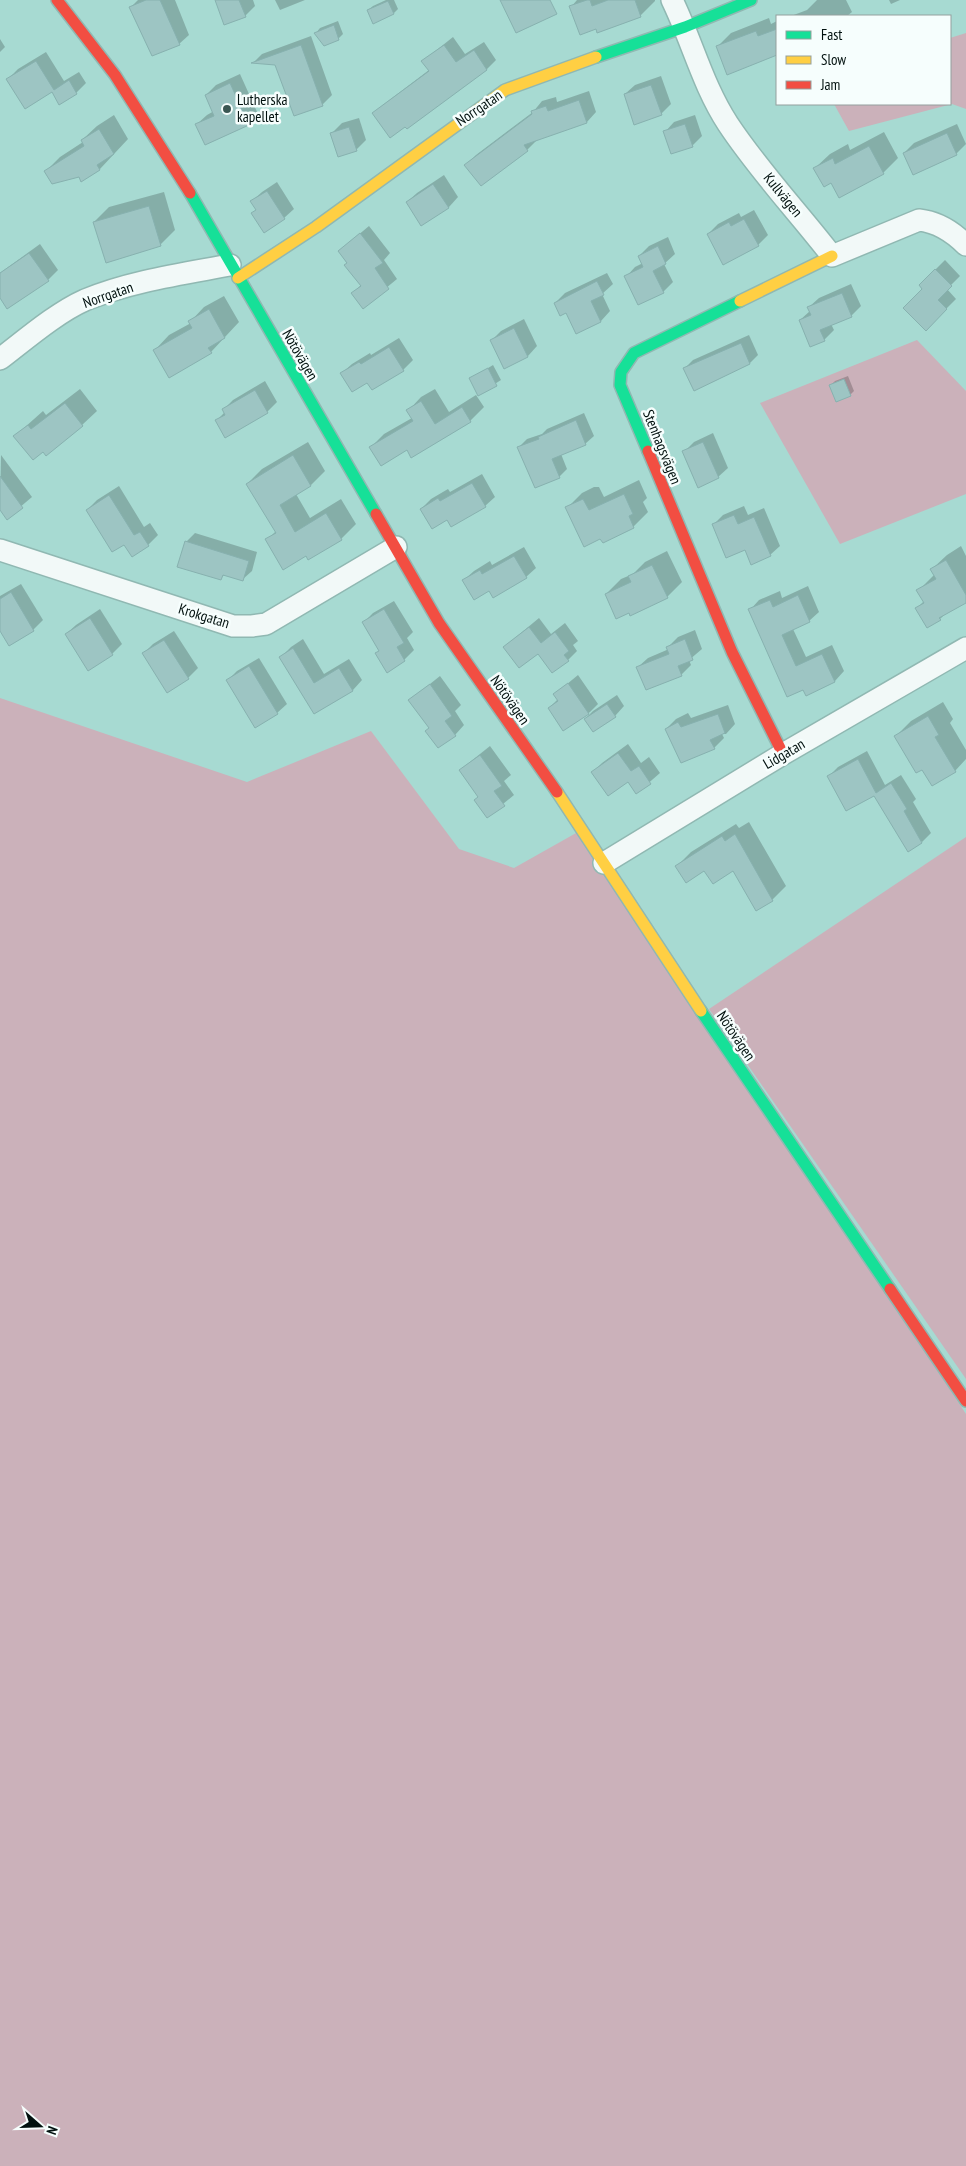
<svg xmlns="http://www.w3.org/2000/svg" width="966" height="2166" viewBox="0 0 966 2166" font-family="'PT Sans Narrow',sans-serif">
<rect width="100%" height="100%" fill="#a7dad2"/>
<!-- green -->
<g fill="#cbb1ba">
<path d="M966 33V109L952 104 849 131 834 104H950V38Z"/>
<path d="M917 340 966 391V494L840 544 760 403Z"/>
<path d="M0 698 247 782 371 731 459 849 514 868 585 828 966 1414V2166H0Z"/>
<path d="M966 837V1379L709 1009Z"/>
</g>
<!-- shadow -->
<g fill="#0003">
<path d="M138 0H175L189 35 179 44 131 7Z"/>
<path d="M216 0H253L255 6 245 16Z"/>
<path d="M275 0H305L280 10Z"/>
<path d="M386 0H394L398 9 394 13 368 10 373 6Z"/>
<path d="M577 0H655V1L640 16 596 28 571 7Z"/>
<path d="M817 0H846L852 12 847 16H791L807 10Z"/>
<path d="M889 0H900L891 4Z"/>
<path d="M769 18 771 24 777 21V54L728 73 718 46 731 33Z"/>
<path d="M338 21 343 34 338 39 316 33 320 28Z"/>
<path d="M311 36 332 95 323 104 295 115 276 64 254 62 262 54Z"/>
<path d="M453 37 465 54 484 42 496 60 487 69 407 127 374 114 383 105 429 70 423 61Z"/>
<path d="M0 39 5 47 0 52Z"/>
<path d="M46 52 64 81 79 72 86 83 76 93 60 103 52 90 8 79 18 69Z"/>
<path d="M240 74 258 114 248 124H197L207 115 214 111 206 95 216 85Z"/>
<path d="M661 76 671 104 661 114 625 94 635 85Z"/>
<path d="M589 91 596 112 587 122 538 139 527 150 481 185 466 165 476 155 533 112 542 101 556 97 557 102Z"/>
<path d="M114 115 128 139 100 169 46 171 60 157 83 142 82 140 97 126Z"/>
<path d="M695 115 702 136 692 146 665 132 674 122Z"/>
<path d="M359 118 366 140 356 150 332 133 342 123Z"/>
<path d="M957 124 966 144 956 154 904 153 914 143Z"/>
<path d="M884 132 898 158 883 173 831 181 815 168 830 154 848 144 850 150Z"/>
<path d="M444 175 458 197 449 207 422 224 407 202 417 193Z"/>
<path d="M277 182 294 209 284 218 257 209 252 201 262 192Z"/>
<path d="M164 192 175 230 160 245 94 222 109 207Z"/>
<path d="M754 210 768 235 758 245 708 234 718 224 739 213 741 217Z"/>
<path d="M369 226 390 253 384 260 397 279 363 307 353 293 361 285 339 251Z"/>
<path d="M668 237 675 254 664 264 673 282 663 292 626 277 635 267 643 263 639 256 649 246Z"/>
<path d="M40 244 58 270 48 280 0 296V273Z"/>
<path d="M945 260 960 276 947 289 956 299 926 329 924 289 920 285Z"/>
<path d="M607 273 613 284 602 294 610 311 601 321 577 333 566 311 555 303 565 293Z"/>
<path d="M851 284 861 306 851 316 831 324 834 330 824 340 800 320 810 311 809 307 819 298Z"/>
<path d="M224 296 239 322 211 352 155 350 169 335 191 323 190 322 204 307Z"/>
<path d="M524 319 537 346 528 356 505 367 491 341 501 331Z"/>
<path d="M749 335 758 355 750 363 694 389 685 368 693 360Z"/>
<path d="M399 338 413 360 403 370 367 381 342 373 352 364 370 353 371 355Z"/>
<path d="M493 365 501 380 479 394 470 379Z"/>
<path d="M848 376 854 391 850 395 831 385 835 381Z"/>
<path d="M265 381 277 402 267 412 217 420 225 412 223 410 233 400Z"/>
<path d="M80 389 97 411 82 425 43 451 15 436 43 411 46 415Z"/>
<path d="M435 389 449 412 476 395 484 407 470 421 412 456 407 449 371 447 384 434 412 418 408 411 421 397Z"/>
<path d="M584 413 594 436 585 444 561 454 567 469 559 477 519 447 527 439 542 434 547 429Z"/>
<path d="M713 433 728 468 718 477 684 452 694 442Z"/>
<path d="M308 442 325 471 311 485 296 494 310 518 341 499 356 524 341 539 306 555 267 540 276 531 247 484 262 469Z"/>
<path d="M1 455 32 497 7 518 0 509Z"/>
<path d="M482 474 495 497 485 506 448 518 421 509 431 499 448 489 450 492Z"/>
<path d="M639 480 647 498 643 502 648 512 633 527 601 537 567 508 582 493 594 487H599L604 497Z"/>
<path d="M119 486 144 527 150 523 158 535 148 545 132 555 124 543 87 510 97 500Z"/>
<path d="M744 506 748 515 764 508 780 546 770 555 746 549 713 525 723 515Z"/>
<path d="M195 533 257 552 252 571 243 579 225 574 221 578 186 542Z"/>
<path d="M961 546 966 556V601L947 612 940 619 917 608 924 601 918 591 935 574 932 569 947 555Z"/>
<path d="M524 547 536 568 526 577 490 589 464 580 474 571 490 561 492 565Z"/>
<path d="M667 551 682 582 667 597 606 594 621 579 633 574 645 562Z"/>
<path d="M21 584 43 620 33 630 0 628V596Z"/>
<path d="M808 586 819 612 809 621 793 629 806 657 832 645 844 671 835 681 806 694 750 610 759 600 780 591 782 598Z"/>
<path d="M394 601 413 632 407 638 414 650 404 660 380 650 364 622 373 613Z"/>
<path d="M100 609 122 644 112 654 89 669 66 634 76 625Z"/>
<path d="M539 618 551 634 565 623 578 641 573 645 577 651 568 660 504 647Z"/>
<path d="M695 630 702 649 689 660 691 665 681 675 638 667 648 658 669 649 668 647 678 637Z"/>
<path d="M174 631 198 668 188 678 144 653 153 644Z"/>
<path d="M303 639 324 674 349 659 362 680 353 690 315 713 281 657 291 647Z"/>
<path d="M259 658 287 704 277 713 228 680 237 671Z"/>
<path d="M578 675 598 704 590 712 563 730 549 708 558 699 555 694Z"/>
<path d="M440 676 461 705 455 711 464 725 455 735 430 728 410 700Z"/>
<path d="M617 695 624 706 615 716 585 719 593 711Z"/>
<path d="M943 702 953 719 950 723 966 750V759L955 771 922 768 896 736 911 721Z"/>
<path d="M728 705 735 724 726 734H722L724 738 714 748 666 729 676 719 688 713 691 718Z"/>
<path d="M628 744 641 763 649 757 660 773 637 793 628 780 593 772 602 763Z"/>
<path d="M490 746 511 775 504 781 514 795 487 817 479 796 460 770Z"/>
<path d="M867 751 885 785 901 775 916 799 913 802 931 833 922 842 874 794 829 776 838 767Z"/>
<path d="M749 822 786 886 772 900 733 869H705L677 866 691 852 736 824 739 828Z"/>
</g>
<!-- building -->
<g fill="#9dc5c3" stroke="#87b1af">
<path d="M146 0H160L180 45 152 56 129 7Z"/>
<path d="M215 0H239L246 17 224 25Z"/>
<path d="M500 0H550L557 14 516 33Z"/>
<path d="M587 0H590L592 6 608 0H635L641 17 597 33 596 29 580 35 569 6Z"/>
<path d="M388 1 394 14 373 24 367 10Z"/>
<path d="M334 25 339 40 324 46 314 33Z"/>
<path d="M777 29V55L727 75 716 46 756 31 758 36Z"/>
<path d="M301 45 323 106 294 116 275 65 251 63Z"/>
<path d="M444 45 456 62 474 50 487 70 407 129 405 127 390 138 372 113 429 71 421 61Z"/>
<path d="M36 61 54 90 69 80 77 94 59 105 52 92 25 109 6 79Z"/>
<path d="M230 83 249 125 205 145 195 124 214 116 205 95Z"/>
<path d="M651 85 662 115 634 125 624 94Z"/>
<path d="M579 100 587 123 524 145 528 151 481 186 464 165 532 114 531 111 546 106 548 111Z"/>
<path d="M685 124 693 147 671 154 663 131Z"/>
<path d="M349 127 357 151 338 157 330 133Z"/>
<path d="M99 129 114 154 97 165 100 170 81 182 79 177 52 184 44 171 84 146 81 140Z"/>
<path d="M947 133 957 155 913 175 903 153Z"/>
<path d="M869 146 884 174 839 198 831 183 824 187 813 168 833 158 835 164Z"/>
<path d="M433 184 449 208 421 226 406 202Z"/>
<path d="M267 191 285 219 264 233 251 213 256 210 250 201Z"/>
<path d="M149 206 161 246 106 263 93 222Z"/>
<path d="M744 219 759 246 723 265 707 234 729 222 731 226Z"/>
<path d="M360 233 383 263 375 268 389 289 363 309 351 293 361 286 344 265 347 263 338 251Z"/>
<path d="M658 246 666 264 653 271 664 293 638 305 624 276 643 267 638 256Z"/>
<path d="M29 253 49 281 7 309 0 298V273Z"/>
<path d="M935 269 952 286 938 300 947 309 926 331 903 308 922 289 919 285Z"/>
<path d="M597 281 604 295 591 301 601 322 576 334 566 313 560 316 554 303Z"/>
<path d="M842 293 852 317 820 330 825 341 810 347 799 320 811 315 807 307Z"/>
<path d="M209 309 225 338 208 348 212 353 169 378 153 350 192 328 188 321Z"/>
<path d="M514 328 528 357 504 369 490 340Z"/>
<path d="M741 343 750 364 694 391 683 368Z"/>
<path d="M389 347 404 371 372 390 367 383 352 392 340 373 359 362 361 364Z"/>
<path d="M488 368 497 386 478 396 469 378Z"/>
<path d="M844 379 851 396 836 402 829 385Z"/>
<path d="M255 390 268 413 225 438 215 420 225 415 222 409Z"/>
<path d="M421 401 435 424 462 407 471 422 411 458 407 450 381 466 369 447 413 421 406 410Z"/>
<path d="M65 403 83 426 46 456 43 452 33 460 13 436 28 425 31 429Z"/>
<path d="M576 420 586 445 552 459 560 478 535 488 517 447 539 439 538 437Z"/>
<path d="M703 442 719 478 698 488 682 451Z"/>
<path d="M293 455 311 486 280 505 295 532 326 513 342 540 308 560 306 556 283 570 265 539 276 533 246 484Z"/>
<path d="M0 476 23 508 7 520 0 510Z"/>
<path d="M472 483 486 507 451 527 447 520 432 529 420 509 438 498 440 501Z"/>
<path d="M624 494 633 514 629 516 634 528 603 543 600 539 584 547 565 507 583 499 589 510Z"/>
<path d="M109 495 134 535 140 532 149 546 132 557 124 545 112 552 86 510Z"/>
<path d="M734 515 738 524 754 517 771 556 751 565 745 550 726 558 712 524Z"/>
<path d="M185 541 249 561 243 581 223 575 221 580 177 567Z"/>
<path d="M514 556 527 578 493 598 489 591 474 600 462 580 480 570 482 574Z"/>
<path d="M946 560 966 595V603L939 618 941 620 927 628 915 608 924 603 916 590 936 579 930 569Z"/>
<path d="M652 565 668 598 630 616 629 613 616 619 605 594 631 582 628 576Z"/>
<path d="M11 592 34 631 9 646 0 631V599Z"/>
<path d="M798 595 810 622 782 635 796 666 822 654 835 682 806 696 803 690 787 697 748 609 770 600 773 607Z"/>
<path d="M384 609 404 643 397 647 405 661 387 673 375 653 379 651 362 622Z"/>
<path d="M90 618 113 655 88 671 65 634Z"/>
<path d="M529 627 541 643 555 632 569 651 564 655 569 661 552 673 538 654 519 668 503 647Z"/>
<path d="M685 639 693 660 678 666 682 676 646 690 636 667 669 654 666 647Z"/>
<path d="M164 640 189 679 167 693 142 653Z"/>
<path d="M293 648 314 683 339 668 353 691 314 714 279 657Z"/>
<path d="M249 666 278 714 255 728 226 680Z"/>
<path d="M568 683 589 714 563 731 548 708 558 701 553 694Z"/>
<path d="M430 684 452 716 445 721 456 736 438 748 425 731 429 728 408 700Z"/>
<path d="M607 704 616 717 593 732 584 719Z"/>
<path d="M718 714 725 733 710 740 715 749 681 763 665 729 678 722 681 727Z"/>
<path d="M928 716 939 735 935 737 956 772 932 786 922 770 916 773 894 736Z"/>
<path d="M618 753 631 771 639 766 651 784 636 794 628 782 608 796 591 772Z"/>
<path d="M480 755 502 786 494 791 505 806 487 818 474 800 478 797 459 770Z"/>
<path d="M858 759 876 793 891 783 907 809 904 811 922 843 908 852 874 796 846 811 827 776Z"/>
<path d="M735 834 773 901 756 911 733 871 713 884 704 871 686 883 675 866 722 836 725 841Z"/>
</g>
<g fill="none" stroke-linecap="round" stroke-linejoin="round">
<defs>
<g id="street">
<path d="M672 0C692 41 703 86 728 124 759 171 798 212 832 256L919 220C938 222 952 231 966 245"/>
<path d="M0 359C25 340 56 313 85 300 131 281 182 274 230 265"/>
<path d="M0 550 233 626H252L266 624 396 547"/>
<path d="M604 863 783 754 966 648"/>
</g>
<g id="fast">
<path d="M596 57 685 27 751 0"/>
<path d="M190 193 376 514"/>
<path d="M648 451 620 385 621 372 634 353 740 301"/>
<path d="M701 1011 890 1289"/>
</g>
<g id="slow">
<path d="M238 278 316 227 505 90 596 57"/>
<path d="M740 301 832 256"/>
<path d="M557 792 701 1011"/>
</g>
<g id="jam">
<path d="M57 0 115 75 190 193"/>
<path d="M648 451 732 652 783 754"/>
<path d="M376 514 439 623 557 792"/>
<path d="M890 1289 966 1401"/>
</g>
</defs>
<!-- street casing -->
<use href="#street" stroke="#90b8b2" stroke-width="24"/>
<!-- fast casing -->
<use href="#fast" stroke="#90b8b2" stroke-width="14"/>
<!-- slow casing -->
<use href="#slow" stroke="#90b8b2" stroke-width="14"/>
<!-- jam casing -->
<use href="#jam" stroke="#90b8b2" stroke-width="14"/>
<!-- street -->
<use href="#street" stroke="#f2f9f8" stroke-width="21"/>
<!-- fast -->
<use href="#fast" stroke="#16e098" stroke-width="11"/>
<!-- slow -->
<use href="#slow" stroke="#ffcf43" stroke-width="11"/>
<!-- jam -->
<use href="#jam" stroke="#f24e42" stroke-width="11"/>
</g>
<!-- markers -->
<circle fill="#3a5753" stroke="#f6fefd" stroke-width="2" cx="227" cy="109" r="5"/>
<g text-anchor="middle" stroke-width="5" stroke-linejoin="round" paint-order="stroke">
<!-- poi labels -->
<g font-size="15" fill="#00100e" stroke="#f6fefd" text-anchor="start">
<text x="237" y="105">Lutherska<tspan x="237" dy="17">kapellet</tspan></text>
</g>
<!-- street labels -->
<g font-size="15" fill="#00100e" stroke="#f6fefd">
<text transform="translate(479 108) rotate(-34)" y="5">Norrgatan</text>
<text transform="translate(783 195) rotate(51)" y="5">Kullvägen</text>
<text transform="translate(108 295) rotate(-19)" y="5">Norrgatan</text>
<text transform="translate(300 355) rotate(60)" y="5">Nötövägen</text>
<text transform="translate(662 447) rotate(68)" y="5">Stenhagsvägen</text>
<text transform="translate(204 616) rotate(17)" y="5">Krokgatan</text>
<text transform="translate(510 700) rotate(55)" y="5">Nötövägen</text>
<text transform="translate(784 754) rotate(-30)" y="5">Lidgatan</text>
<text transform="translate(736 1036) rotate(56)" y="5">Nötövägen</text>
</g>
</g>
<!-- legend -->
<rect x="776" y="15" width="175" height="90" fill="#f6fefd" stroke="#949f9d"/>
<rect x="786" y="31" width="25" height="8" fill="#16e098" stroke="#949f9d"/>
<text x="821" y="40" font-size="15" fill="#00100e">Fast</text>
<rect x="786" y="56" width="25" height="8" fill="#ffcf43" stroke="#949f9d"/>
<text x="821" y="65" font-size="15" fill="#00100e">Slow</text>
<rect x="786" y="81" width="25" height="8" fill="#f24e42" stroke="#949f9d"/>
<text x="821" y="90" font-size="15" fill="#00100e">Jam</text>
<!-- north arrow -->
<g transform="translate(40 2126) rotate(110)" stroke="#f6fefd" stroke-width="4" paint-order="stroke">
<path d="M0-4L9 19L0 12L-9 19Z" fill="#00100e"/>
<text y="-8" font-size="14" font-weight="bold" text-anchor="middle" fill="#00100e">N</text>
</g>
</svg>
